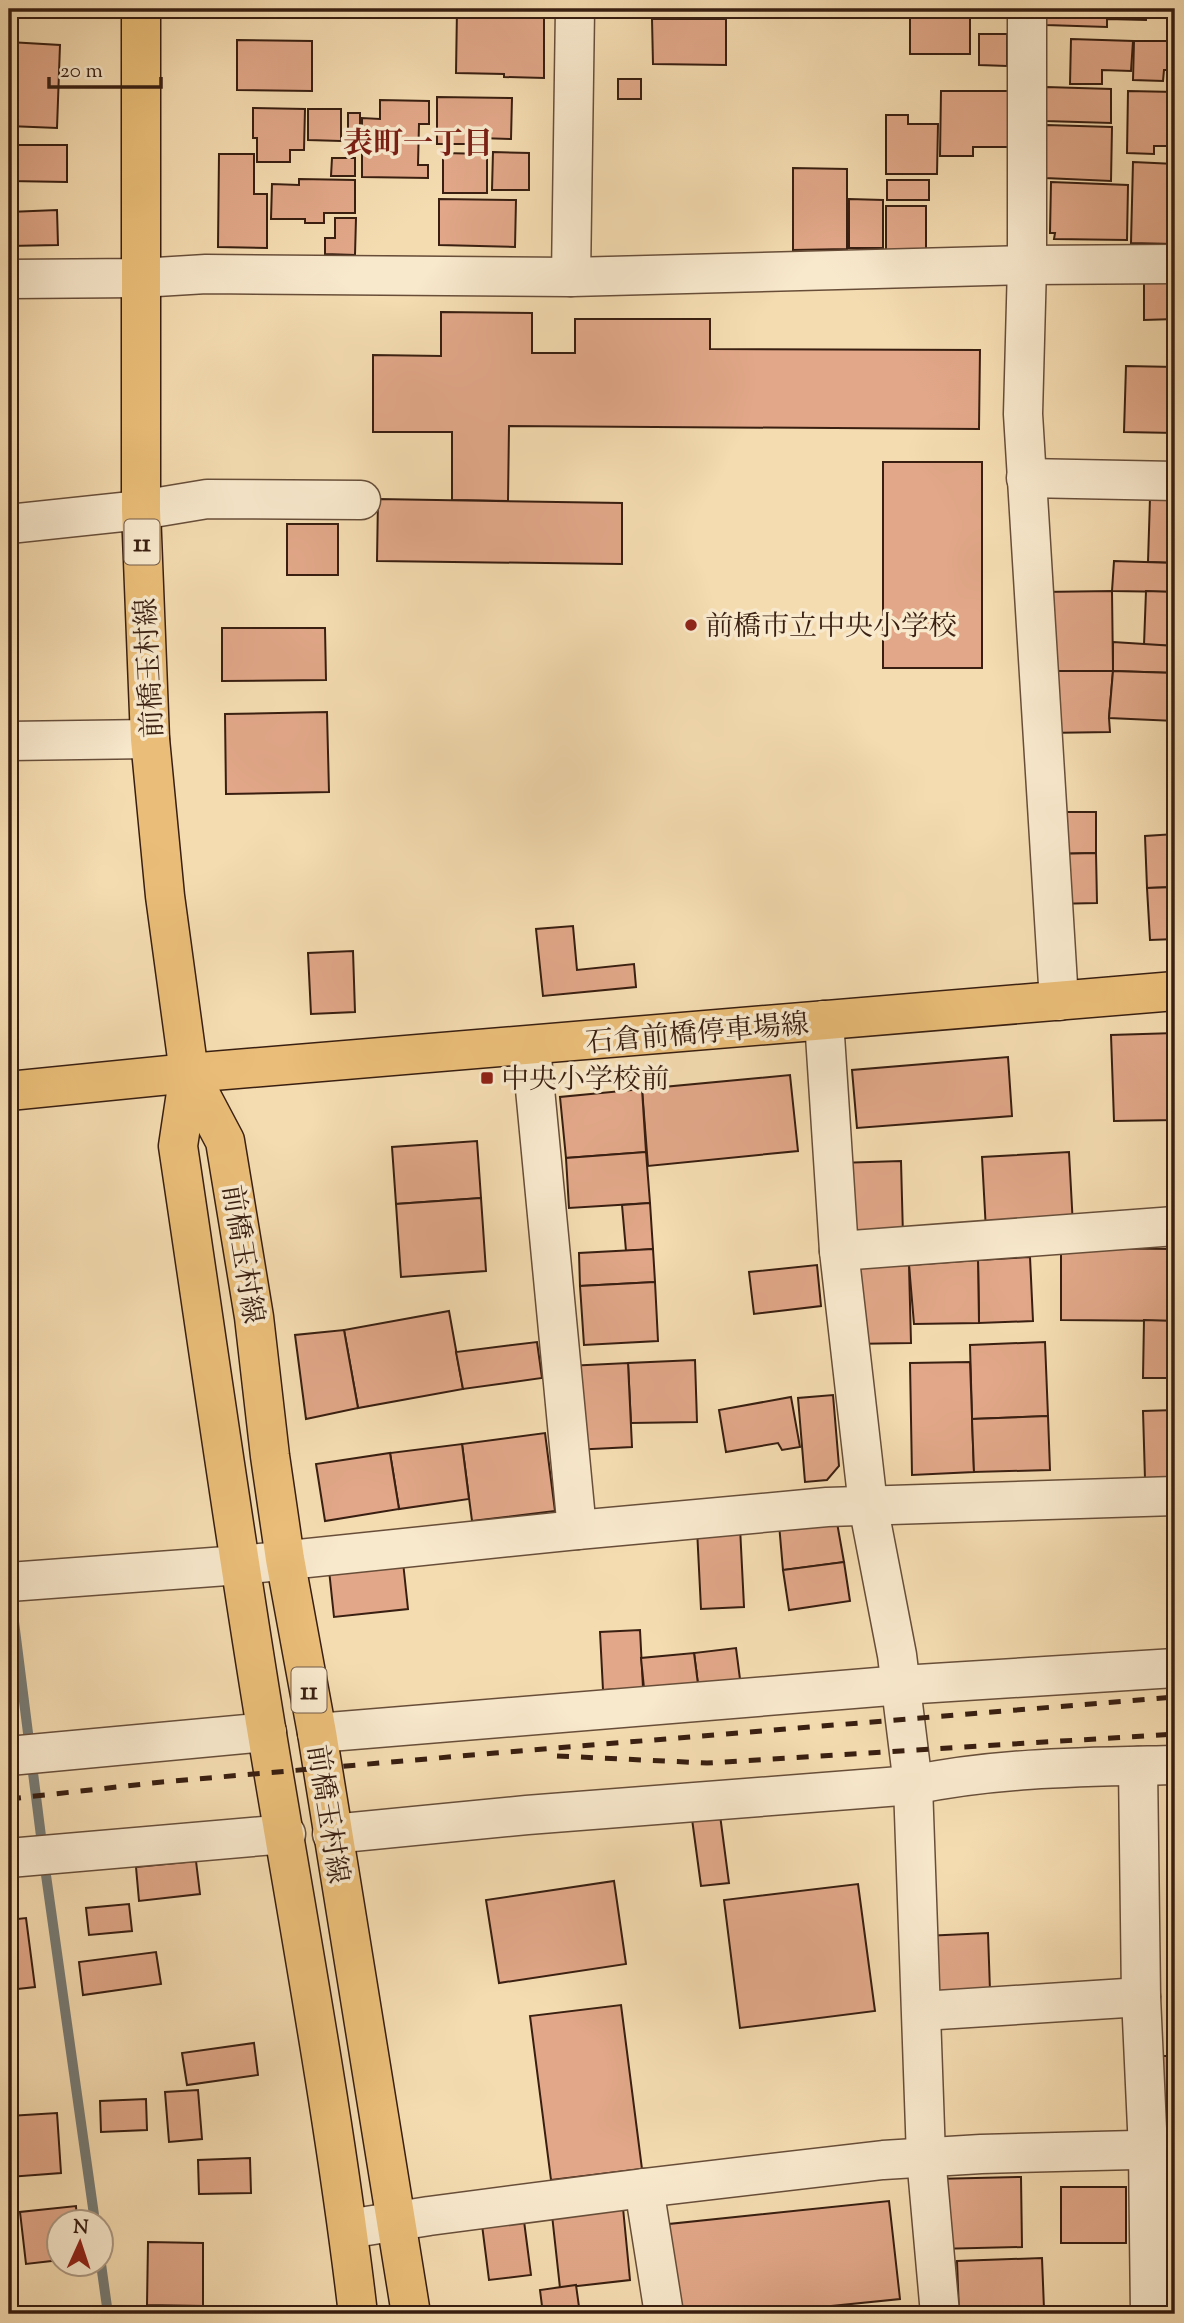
<svg xmlns="http://www.w3.org/2000/svg" width="1184" height="2323" viewBox="0 0 1184 2323" font-family="'Sorts Mill Goudy','Noto Serif JP',serif">
<rect width="100%" height="100%" fill="#f4dbb0"/>
<filter id="stains"><feTurbulence type="fractalNoise" baseFrequency=".00286" numOctaves="4"/><feColorMatrix values="0 0 0 0 .2 0 0 0 0 .09 0 0 0 0 .02 0 0 0 .5 -.17"/></filter>
<radialGradient id="worn" r=".72"><stop offset=".6" stop-color="#630" stop-opacity="0"/><stop offset="1" stop-color="#630" stop-opacity=".3"/></radialGradient>
<g fill="none" stroke-linecap="round" stroke-linejoin="round">
<!-- stream -->
<g stroke="#777b75" stroke-width="10">
<path d="M10 1590 45 1868 95 2222"/>
<path d="M101 2264 108 2314"/>
</g>
</g>
<!-- building -->
<g fill="#e1a788" stroke="#391f11" stroke-width="2">
<path d="M32 9H71L70 18 31 17Z"/>
<path d="M457 9H544V78L504 77V74L456 73Z"/>
<rect x="910" y="9" width="60" height="45"/>
<path d="M1046 9H1147L1146 20 1107 19V27L1046 25Z"/>
<path d="M652 19H726V65L653 64Z"/>
<path d="M979 34H1007V66L979 65Z"/>
<path d="M1071 39 1133 41 1131 71 1102 70V84H1070Z"/>
<path d="M237 40 312 41V91L237 90Z"/>
<path d="M1134 41H1175V70H1164L1163 81 1133 80Z"/>
<path d="M9 42 60 45 57 128 9 126Z"/>
<rect x="618" y="79" width="23" height="20"/>
<path d="M1046 87 1111 89V123L1045 121Z"/>
<path d="M941 91H1008V147H973V156H940Z"/>
<path d="M1128 91 1175 92V146H1154V154L1127 153Z"/>
<path d="M437 97 512 98 511 139 480 138V144H437Z"/>
<path d="M380 100 429 101V124H419L418 165H428V178L362 177V118L380 119Z"/>
<path d="M253 108 305 109 304 150H290V162H257V138H253Z"/>
<path d="M308 109H341V141L308 140Z"/>
<rect x="348" y="113" width="12" height="31"/>
<path d="M886 115H908V124H938L937 174H886Z"/>
<path d="M1046 125 1112 127 1111 181 1045 178Z"/>
<path d="M9 145H67V182L9 181Z"/>
<path d="M493 152 529 153V190H492Z"/>
<path d="M443 153 487 154V193H443Z"/>
<path d="M219 154H254V194H267V248L218 247Z"/>
<path d="M332 158H355V176H331Z"/>
<path d="M1133 162 1175 164V244L1131 243Z"/>
<path d="M793 168 847 169V249L793 250Z"/>
<path d="M299 179 355 180V213H324V223H305V219H271L272 184 299 185Z"/>
<rect x="887" y="180" width="42" height="20"/>
<path d="M1051 182 1128 185 1127 240 1054 239 1055 233H1050Z"/>
<path d="M439 199 516 200 515 247 439 245Z"/>
<path d="M849 199 883 200V248H849Z"/>
<rect x="886" y="206" width="40" height="46"/>
<path d="M57 210 58 245 9 246V212Z"/>
<path d="M335 218H356L355 255 325 254V238H335Z"/>
<path d="M1144 272H1175V319L1144 320Z"/>
<path d="M441 312 532 313V353H575V319H710V349L980 350 979 429 509 426 508 501 452 500V432H373V355L441 356Z"/>
<path d="M1126 366 1175 367V433L1124 432Z"/>
<rect x="883" y="462" width="99" height="206"/>
<path d="M1150 498 1175 499V592V563L1148 562Z"/>
<path d="M378 499 622 503V564L377 561Z"/>
<rect x="287" y="524" width="51" height="51"/>
<path d="M1114 561 1175 563 1174 592 1112 591Z"/>
<path d="M1112 591 1113 671H1042L1041 592Z"/>
<path d="M1146 591 1175 592V646L1144 645Z"/>
<path d="M222 628H325L326 680 222 681Z"/>
<path d="M1113 642 1175 646V673L1113 671Z"/>
<path d="M1042 671H1113L1109 718 1110 732 1045 733Z"/>
<path d="M1113 671 1175 673V721L1109 718Z"/>
<path d="M327 712 329 792 226 794 225 714Z"/>
<path d="M1050 812H1096V853L1051 854Z"/>
<path d="M1175 834V887L1147 888 1145 836Z"/>
<path d="M1096 853 1097 903 1052 904 1051 854Z"/>
<path d="M1175 887V939L1150 940 1147 888Z"/>
<path d="M573 926 577 970 634 964 636 987 543 996 536 929Z"/>
<path d="M353 951 355 1012 311 1014 308 953Z"/>
<path d="M1175 1033V1120L1114 1121 1111 1035Z"/>
<path d="M1008 1057 1012 1116 857 1128 852 1070Z"/>
<path d="M790 1075 798 1151 648 1166 642 1089Z"/>
<path d="M642 1089 646 1152 566 1158 560 1097Z"/>
<path d="M477 1141 481 1198 396 1204 392 1147Z"/>
<path d="M646 1152 650 1203 569 1208 566 1158Z"/>
<path d="M1069 1152 1073 1226 986 1231 982 1157Z"/>
<path d="M901 1161 903 1236 841 1238 838 1163Z"/>
<path d="M481 1198 486 1271 401 1277 396 1204Z"/>
<path d="M650 1203 653 1249 626 1251 622 1205Z"/>
<path d="M1061 1248 1175 1249V1321L1061 1320Z"/>
<path d="M653 1249 655 1282 580 1286 579 1253Z"/>
<path d="M1030 1257 1033 1321 979 1323 978 1260Z"/>
<path d="M978 1260 979 1323 914 1324 909 1265Z"/>
<path d="M817 1265 821 1306 754 1314 749 1272Z"/>
<path d="M909 1265 911 1343 850 1344 848 1267Z"/>
<path d="M655 1282 658 1341 584 1345 580 1286Z"/>
<path d="M449 1311 463 1389 358 1408 344 1330Z"/>
<path d="M1144 1320 1175 1321V1378H1143Z"/>
<path d="M344 1330 358 1408 306 1419 295 1335Z"/>
<path d="M537 1342 542 1378 463 1389 456 1352Z"/>
<path d="M1045 1342 1048 1416 972 1419 970 1345Z"/>
<path d="M695 1360 697 1422 631 1423 628 1363Z"/>
<path d="M970 1362 974 1472 912 1475 910 1363Z"/>
<path d="M628 1363 632 1447 572 1450 567 1366Z"/>
<path d="M833 1395 839 1466 827 1480 805 1482 798 1398Z"/>
<path d="M791 1397 800 1447 782 1450 778 1443 726 1452 719 1410Z"/>
<path d="M1175 1410V1479H1145L1143 1411Z"/>
<path d="M1048 1416 1050 1470 974 1472 972 1419Z"/>
<path d="M545 1433 555 1511 472 1521 462 1444Z"/>
<path d="M462 1444 469 1499 399 1509 390 1453Z"/>
<path d="M390 1453 399 1509 325 1521 316 1464Z"/>
<path d="M836 1517 844 1562 783 1570 779 1524Z"/>
<path d="M740 1527 744 1607 701 1609 697 1529Z"/>
<path d="M403 1562 408 1609 334 1617 329 1570Z"/>
<path d="M844 1562 850 1601 789 1610 783 1570Z"/>
<path d="M640 1630 643 1688 603 1690 600 1632Z"/>
<path d="M736 1648 741 1687 699 1692 694 1653Z"/>
<path d="M694 1653 699 1692 645 1698 641 1658Z"/>
<path d="M720 1815 729 1883 701 1886 692 1819Z"/>
<path d="M196 1861 200 1894 139 1901 136 1867Z"/>
<path d="M614 1881 626 1964 499 1983 486 1900Z"/>
<path d="M858 1884 875 2011 740 2028 724 1900Z"/>
<path d="M129 1904 132 1931 89 1935 86 1908Z"/>
<path d="M26 1918 35 1987 9 1990V1920Z"/>
<path d="M988 1933 990 1991 927 1993 924 1936Z"/>
<path d="M156 1952 161 1984 83 1995 79 1962Z"/>
<path d="M621 2005 642 2169 551 2180 530 2016Z"/>
<path d="M254 2043 258 2075 187 2085 182 2053Z"/>
<path d="M1153 2056H1175V2113H1152Z"/>
<path d="M198 2090 202 2139 169 2142 165 2092Z"/>
<path d="M146 2099 147 2130 101 2132 100 2101Z"/>
<path d="M57 2113 61 2173 9 2177V2116Z"/>
<path d="M250 2158 251 2193 199 2194 198 2160Z"/>
<path d="M1175 2174V2274L1154 2275V2175Z"/>
<path d="M1021 2177 1022 2247 936 2249 934 2179Z"/>
<rect x="1061" y="2187" width="65" height="56"/>
<path d="M889 2201 900 2299 753 2314H679L669 2224Z"/>
<path d="M76 2206 77 2222H60V2260L26 2264 20 2212Z"/>
<path d="M623 2208 630 2280 560 2288 552 2215Z"/>
<path d="M524 2221 531 2275 489 2280 482 2225Z"/>
<path d="M148 2242 203 2243V2306L147 2305Z"/>
<path d="M1042 2258 1044 2309 959 2313 957 2261Z"/>
<path d="M576 2285 580 2314H543L540 2290Z"/>
</g>
<g fill="none" stroke-linecap="round" stroke-linejoin="round">
<defs>
<g id="minor">
<path d="M1027 9V265L1023 414 1059 1001"/>
<path d="M571 277 575 9"/>
<path d="M9 279 140 278 206 274 571 277 1027 265 1175 264"/>
<path d="M1026 478 1175 481"/>
<path d="M9 524 141 510 207 499 361 500"/>
<path d="M9 741 150 739"/>
<path d="M824 1020 839 1251 868 1505 897 1655 913 1785 926 2157 940 2314"/>
<path d="M531 1047 577 1530"/>
<path d="M839 1251 1175 1226"/>
<path d="M9 1582 240 1565 577 1530 827 1507 1175 1496"/>
<path d="M317 1733 902 1685 1175 1668"/>
<path d="M9 1756 267 1732"/>
<path d="M1138 1766 1141 1997 1148 2150 1150 2314"/>
<path d="M332 1834 527 1815 913 1785C998 1767 1088 1767 1175 1765"/>
<path d="M9 1858 286 1834"/>
<path d="M922 2011 1141 1997"/>
<path d="M644 2188 664 2314"/>
<path d="M348 2229 429 2216 644 2188 883 2160 981 2154 1175 2149"/>
</g>
<g id="major">
<path d="M141 9V510L150 739 165 896 189 1073 178 1146C207 1340 234 1534 266 1728 298 1923 335 2118 358 2314"/>
<path d="M189 1073 225 1141 254 1317 270 1456 285 1559 317 1733 411 2314"/>
<path d="M9 1091 189 1073 1175 991"/>
</g>
</defs>
<!-- minor casing -->
<use href="#minor" stroke="#684e39" stroke-width="41"/>
<!-- major casing -->
<use href="#major" stroke="#391f11" stroke-width="41"/>
<!-- minor -->
<use href="#minor" stroke="#f8e8cc" stroke-width="38"/>
<!-- major -->
<use href="#major" stroke="#eabe78" stroke-width="38"/>
<!-- rail -->
<g stroke="#391f11" stroke-width="5" stroke-dasharray="12 12" stroke-linecap="butt">
<path d="M557 1756 707 1763 1175 1734"/>
<path d="M9 1799 162 1782 495 1753 1175 1697"/>
</g>
</g>
<!-- markers -->
<g fill="#8f2418" stroke="#f8e8cc" stroke-width="2.5">
<circle cx="691" cy="625" r="7"/>
<rect x="480" y="1071" width="14" height="14" rx="3.5"/>
</g>
<g text-anchor="middle" stroke-width="7" stroke-linejoin="round" paint-order="stroke">
<!-- shield labels -->
<g fill="#f8e8cc" stroke="#725b49" stroke-width="2">
<rect x="124.5" y="519.5" width="35" height="45" rx="5"/>
<rect x="291.5" y="1667.5" width="35" height="45" rx="5"/>
</g>
<g font-size="26" font-weight="bold" fill="#391f11">
<text x="142" y="551">11</text>
<text x="309" y="1699">11</text>
</g>
<!-- poi labels -->
<g font-size="28" fill="#391f11" stroke="#f8e8cc" text-anchor="start">
<text x="705" y="635">前橋市立中央小学校</text>
<text x="501" y="1088">中央小学校前</text>
</g>
<!-- street labels -->
<g font-size="28" fill="#391f11" stroke="#f8e8cc">
<text transform="translate(148 668) rotate(-93)" y="10">前橋玉村線</text>
<text transform="translate(697 1032) rotate(-5)" y="10">石倉前橋停車場線</text>
<text transform="translate(244 1254) rotate(81)" y="10">前橋玉村線</text>
<text transform="translate(329 1814) rotate(81)" y="10">前橋玉村線</text>
</g>
<!-- neighbourhood labels -->
<g font-size="30" font-weight="bold" fill="#7a1f14" stroke="#f8e8cc">
<text x="418" y="153">表町一丁目</text>
</g>
</g>
<!-- margin -->
<rect width="1184" height="2323" fill="none" stroke="#f4dbb0" stroke-width="35"/>
<rect x="10" y="10" width="1163" height="2302" fill="none" stroke="#391f11" stroke-width="3.5"/>
<rect x="18" y="18" width="1149" height="2288" fill="none" stroke="#391f11" stroke-width="2"/>
<!-- north arrow -->
<g transform="translate(80 2243) rotate(3)"><circle r="33" fill="#f8e8cc" stroke="#ac9881" stroke-width="2"/>
<path d="M0-5L12 26L0 18L-12 26Z" fill="#8f2418"/>
<text y="-10" font-size="19" font-weight="bold" text-anchor="middle" fill="#391f11">N</text>
</g>
<!-- scale -->
<path d="M49 77v10h112v-10" fill="none" stroke="#391f11" stroke-width="3.5"/>
<text x="60" y="77" font-size="21" fill="#391f11" stroke="#f8e8cc" stroke-width="5" paint-order="stroke">20 m</text>
<rect width="100%" height="100%" filter="url(#stains)"/>
<rect width="100%" height="100%" fill="url(#worn)"/>
</svg>
